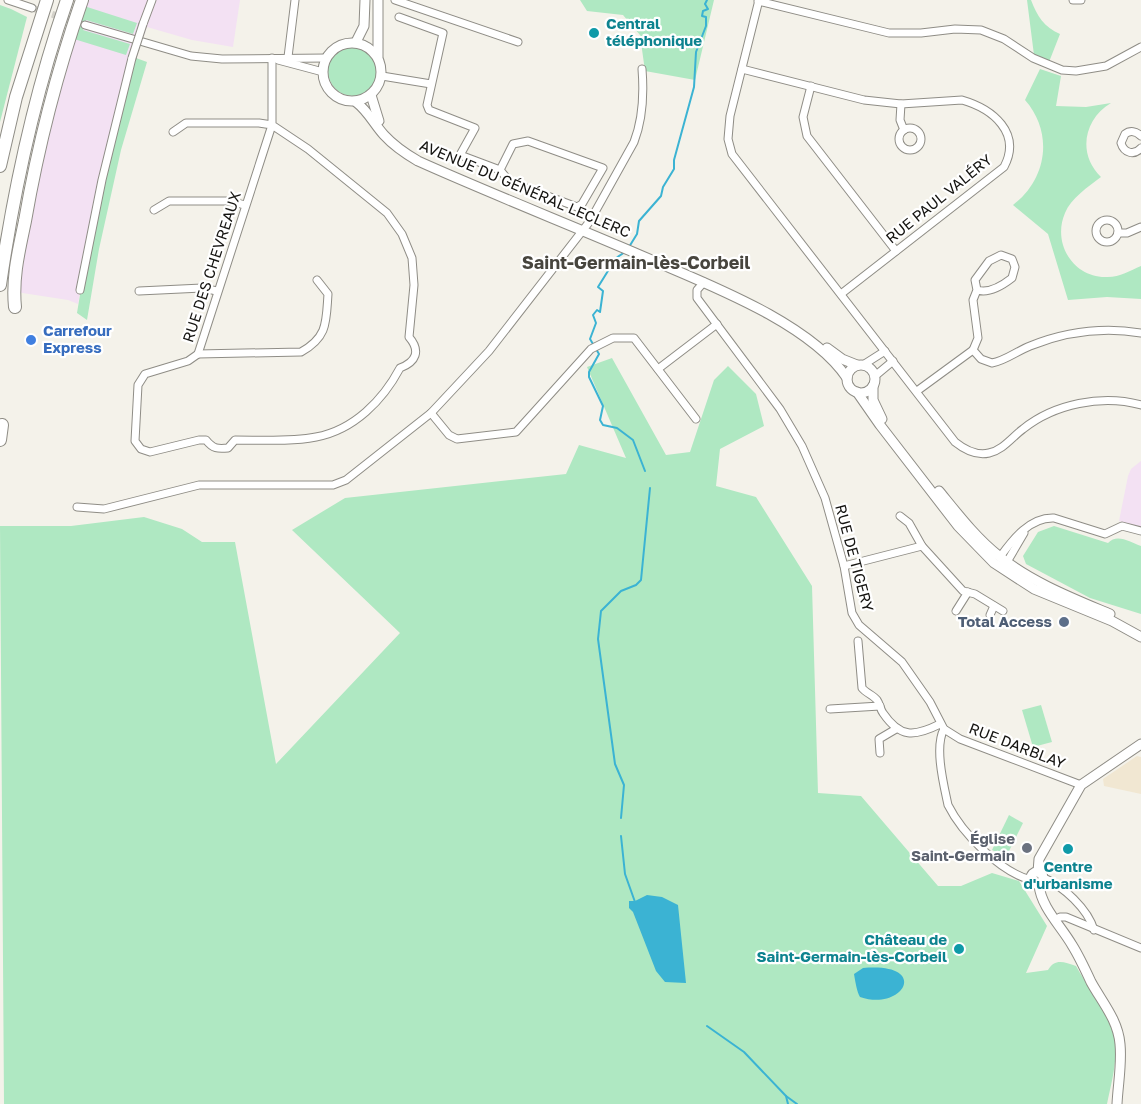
<svg xmlns="http://www.w3.org/2000/svg" width="1141" height="1104" viewBox="0 0 1141 1104" font-family="'Golos Text',sans-serif">
<rect width="100%" height="100%" fill="#f4f2ea"/>
<!-- commercial -->
<g fill="#f3e1f3">
<path d="M86 0H240L233 47 192 40 147 27 136 58 94 211 78 304 68 300 16 292 49 122Z"/>
<path d="M1141 461V527L1119 521 1128 476 1131 469Z"/>
</g>
<!-- education -->
<path fill="#f1e7d2" d="M1137 756 1141 757V794L1104 786 1103 779Z"/>
<!-- green -->
<g fill="#afe8c2">
<path d="M580 0H714L695 80 645 71 640 35 623 15 587 11Z"/>
<path d="M1027 0H1031C1037 16 1044 27 1060 34L1049 62 1034 55Z"/>
<path d="M0 5 11 9 27 17 0 122Z"/>
<path d="M84 6 137 23 133 34 86 20 83 30 130 44 126 55 74 39Z"/>
<circle cx="353" cy="71" r="25"/>
<path d="M136 58 147 62 121 150 99 249 87 320 77 313 94 211Z"/>
<path d="M1040 69 1061 76 1056 106 1086 107 1111 103C1084 119 1077 154 1101 177 1088 187 1071 198 1065 213 1052 243 1073 277 1105 277 1119 278 1129 271 1141 266V299L1107 297 1068 300 1048 234 1013 205C1047 179 1054 133 1025 100Z"/>
<path d="M612 358 666 455 690 452 714 380 728 366 756 394 764 426 720 449 716 486 756 497 812 586 818 793 861 796 938 886H961L992 873 1019 881 1047 926 1026 973 1048 970C1055 958 1064 962 1076 966 1087 986 1103 1005 1111 1026 1121 1051 1112 1079 1107 1104H4L0 526H71L144 517 182 529 202 542H235L276 764 400 633 292 530 345 498 566 474 579 445 626 458 587 367Z"/>
<path d="M1054 526 1108 543C1117 533 1130 542 1141 546V614L1090 598 1026 564 1023 556 1038 532Z"/>
<path d="M1041 705 1052 742 1033 747 1022 710Z"/>
<path d="M1009 815 1023 823 1006 857 992 850Z"/>
</g>
<!-- water -->
<g fill="#3bb3d3">
<path d="M647 895 662 897 678 905 686 983 665 982 656 971 633 912 629 908V901H635Z"/>
<path d="M863 968C931 962 904 1012 860 997 857 993 855 980 854 974Z"/>
</g>
<g fill="none" stroke-linecap="round" stroke-linejoin="round">
<!-- stream -->
<g stroke="#3bb3d3" stroke-width="2">
<path d="M629 247 637 234 639 221 661 196 663 187 674 169V160L694 87 696 52 706 26V17L702 16 703 11 708 9 705 4 707 0"/>
<path d="M625 252 616 258 598 287 603 291 600 312 597 310 593 315 596 323 590 339 599 354 589 372V377L603 406 600 420 603 425 617 428 633 440 645 471"/>
<path d="M621 818 624 785 615 764 598 639 601 611 621 591 636 585 641 580 650 488"/>
<path d="M621 836 625 874 635 902"/>
<path d="M707 1026 744 1052 786 1096 788 1104"/>
<path d="M786 1096 797 1104"/>
</g>
<!-- street-tunnel -->
<path stroke="#d3d1c9" stroke-width="7" stroke-dasharray="7 3.5" stroke-linecap="butt" d="M32 8 77 22"/>
<defs>
<g id="street">
<path d="M8 0 32 8"/>
<path d="M395 0 518 42"/>
<path d="M759 0 730 116 728 139 732 154 955 442C965 450 976 456 989 453 1003 450 1012 437 1023 429 1054 404 1102 394 1141 405"/>
<path d="M1073 0H1081"/>
<path d="M758 1 889 33H921L955 29 981 30 1004 39 1033 58 1062 70 1076 71 1106 66 1141 47"/>
<path d="M399 17 443 33 427 105 429 110 475 128 460 155 500 170 513 144 528 141 603 168 582 204 577 207 510 182 500 170"/>
<path d="M143 24 152 0"/>
<path d="M85 25 191 56 222 59 326 58"/>
<path d="M288 57 295 0"/>
<path d="M278 60 323 72"/>
<path d="M742 69 864 100 901 104 962 100C993 109 1022 133 1004 167L841 294"/>
<path d="M382 76 431 84"/>
<path d="M811 86 803 117 807 136 896 251"/>
<path d="M901 104 900 120 904 130"/>
<circle cx="910" cy="139" r="11"/>
<path d="M173 132 186 123H259L272 125 198 354 188 361 145 374 138 385 135 441 141 449 150 452 199 440H206C213 449 218 449 228 448L235 440C261 440 290 442 316 437 354 430 383 400 400 368 416 362 421 351 409 337L414 285 412 258 402 234 387 213 371 200 308 149 272 125V58"/>
<path d="M1141 136C1136 131 1130 130 1125 134L1121 143C1124 153 1134 156 1141 148"/>
<path d="M154 210 169 201H229L245 205"/>
<circle cx="1107" cy="231" r="11"/>
<path d="M1118 233H1127L1141 227"/>
<path d="M704 282 697 290V298L780 409 802 446 825 498 844 566 852 613 859 625 902 662 930 702 944 729 960 739 1081 785"/>
<path d="M80 290 102 180 132 58"/>
<path d="M139 291 202 288 217 291"/>
<path d="M973 350 978 338 973 300 977 290C989 294 1003 285 1012 278L1015 267 1012 259 1001 255 989 261 975 280 977 290"/>
<path d="M198 354 301 352C328 337 326 322 328 294L317 280"/>
<path d="M863 365 885 351"/>
<path d="M658 369 717 324"/>
<path d="M875 376 893 361"/>
<path d="M917 391 973 350 981 359 992 363C1005 361 1017 351 1030 346 1065 332 1104 327 1141 333"/>
<path d="M431 413 449 435 457 439 516 432 591 349 613 338H634L696 419"/>
<path d="M77 507 104 509 199 485H333L346 480 431 413 489 351 590 221 634 142C643 119 644 94 642 69"/>
<path d="M900 516 909 523 922 546"/>
<path d="M1000 557C1013 539 1030 517 1054 518L1105 534 1122 526 1141 531"/>
<path d="M1007 562 1024 533"/>
<path d="M844 566 922 546 963 591 975 594 1003 611"/>
<path d="M956 611 968 592"/>
<path d="M990 615 994 606"/>
<path d="M858 641 862 688C866 693 873 695 877 700 880 704 880 709 883 713 900 738 914 737 940 724"/>
<path d="M830 709 880 706"/>
<path d="M944 729C934 747 944 786 948 805 962 833 1000 872 1031 880"/>
<path d="M880 753 879 739 896 729"/>
<path d="M1044 878C1063 886 1088 909 1094 930"/>
<path d="M1055 920 1060 917H1066L1141 948"/>
</g>
<g id="secondary">
<path d="M378 0V57"/>
<path d="M356 42 364 26 365 0"/>
<circle cx="352" cy="72" r="29"/>
<path d="M371 95 379 121"/>
<path d="M356 102C368 111 374 124 384 135 394 146 406 154 418 161 496 196 576 227 654 261 712 286 811 324 847 378"/>
<path d="M827 348 842 359 857 365"/>
<circle cx="861" cy="379" r="14"/>
<path d="M873 386V400L882 419"/>
<path d="M857 392 880 425 958 526 994 563 1034 589 1112 621 1141 637"/>
<path d="M939 491C957 513 976 538 999 556 1031 582 1072 598 1110 614"/>
<circle cx="1037" cy="878" r="6"/>
<path d="M1038 872 1039 859 1081 785 1141 744"/>
<path d="M1039 885C1041 907 1061 926 1072 945 1079 956 1085 969 1091 982 1102 1002 1118 1020 1120 1044 1122 1064 1118 1084 1117 1104"/>
</g>
<g id="highway">
<path d="M0 166 16 97 47 0"/>
<path d="M0 285C14 188 35 92 67 0"/>
<path d="M15 307C12 277 19 250 25 221 38 146 57 72 82 0"/>
<path d="M0 440 2 425"/>
</g>
</defs>
<!-- street casing -->
<use href="#street" stroke="#8f8d86" stroke-width="9"/>
<!-- secondary casing -->
<use href="#secondary" stroke="#8f8d86" stroke-width="11"/>
<!-- highway casing -->
<use href="#highway" stroke="#8f8d86" stroke-width="14"/>
<!-- street -->
<use href="#street" stroke="#fff" stroke-width="7"/>
<!-- secondary -->
<use href="#secondary" stroke="#fff" stroke-width="9"/>
<!-- highway -->
<use href="#highway" stroke="#fff" stroke-width="12"/>
<defs>
<path id="street-bridge" d="M132 58 143 24"/>
</defs>
<!-- street-bridge casing -->
<use href="#street-bridge" stroke="#8f8d86" stroke-width="9" stroke-linecap="butt"/>
<!-- street-bridge -->
<use href="#street-bridge" stroke="#fff" stroke-width="7"/>
</g>
<!-- markers -->
<g fill="#0f9aa8" stroke="#fff" stroke-width="2">
<circle cx="594" cy="33" r="6"/>
<circle cx="1068" cy="849" r="6"/>
<circle cx="959" cy="949" r="6"/>
</g>
<circle fill="#3f7fe0" stroke="#fff" stroke-width="2" cx="31" cy="340" r="6"/>
<circle fill="#5c6f8a" stroke="#fff" stroke-width="2" cx="1064" cy="622" r="6"/>
<circle fill="#6b7280" stroke="#fff" stroke-width="2" cx="1027" cy="848" r="6"/>
<g text-anchor="middle" stroke-width="4.5" stroke-linejoin="round" paint-order="stroke">
<!-- culture labels -->
<g font-size="15" font-weight="bold" fill="#0d838f" stroke="#fff" text-anchor="start">
<text x="606" y="29">Central<tspan x="606" dy="17">téléphonique</tspan></text>
<text x="1068" y="872" text-anchor="middle">Centre<tspan x="1068" dy="17">d'urbanisme</tspan></text>
<text x="947" y="945" text-anchor="end">Château de<tspan x="947" dy="17">Saint-Germain-lès-Corbeil</tspan></text>
</g>
<!-- street labels -->
<g font-size="15" fill="#151411" stroke="#fff">
<text transform="translate(525 189) rotate(23)" y="5">AVENUE DU GÉNÉRAL LECLERC</text>
<text transform="translate(939 199) rotate(-39)" y="5">RUE PAUL VALÉRY</text>
<text transform="translate(212 267) rotate(-72)" y="5">RUE DES CHEVREAUX</text>
<text transform="translate(854 558) rotate(75)" y="5">RUE DE TIGERY</text>
<text transform="translate(1017 746) rotate(21)" y="5">RUE DARBLAY</text>
</g>
<!-- shop labels -->
<g font-size="15" font-weight="bold" fill="#366cbe" stroke="#fff" text-anchor="start">
<text x="43" y="336">Carrefour<tspan x="43" dy="17">Express</tspan></text>
</g>
<!-- service labels -->
<g font-size="15" font-weight="bold" fill="#4e5e75" stroke="#fff" text-anchor="end">
<text x="1052" y="627">Total Access</text>
</g>
<!-- worship labels -->
<g font-size="15" font-weight="bold" fill="#5b616d" stroke="#fff" text-anchor="end">
<text x="1015" y="844">Église<tspan x="1015" dy="17">Saint-Germain</tspan></text>
</g>
<!-- quarter labels -->
<g font-size="18" font-weight="bold" fill="#47453e" stroke="#fff">
<text x="636" y="269">Saint-Germain-lès-Corbeil</text>
</g>
</g>
</svg>
